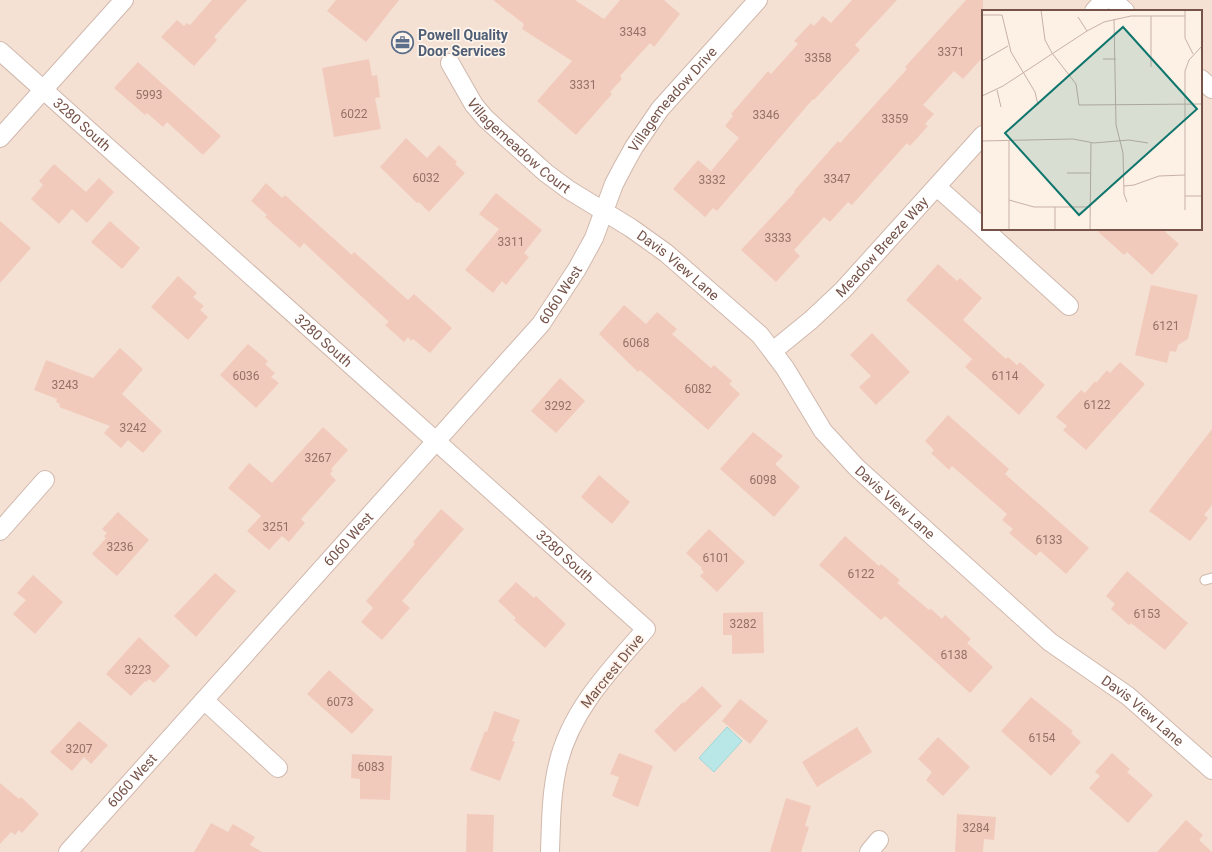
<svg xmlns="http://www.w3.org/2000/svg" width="1212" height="852" viewBox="0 0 1212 852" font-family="Roboto,sans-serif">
<rect width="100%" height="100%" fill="#fdf0e5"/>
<!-- residential -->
<path fill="#f4e1d3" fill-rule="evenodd" d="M0 0H1212V852H0ZM983 11H1201V229H983Z"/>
<!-- water -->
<path fill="#b9e6e6" stroke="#9fd7d8" d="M727 727 742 741 714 772 699 758Z"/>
<!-- building -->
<g fill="#f2cabc">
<path d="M212 0H247L214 37 217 40 194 66 161 37 177 20 184 26 187 23 190 25Z"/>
<path d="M336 0H399L366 42 327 11Z"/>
<path d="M493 0H575L604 19 620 0H664L680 14 654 47 650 43 620 76 622 79 610 92 612 94 576 135 537 101 572 61 522 29 524 24Z"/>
<path d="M852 0H897L855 45 860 50 814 100 813 99 717 211 713 208 705 217 673 189 698 160 711 171 739 138 725 126 733 116 731 114 768 71 771 74 798 44 794 41 811 23 814 26 823 16 831 23Z"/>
<path d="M966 0H983V57L963 79 954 71 923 105 934 114 925 124 928 126 910 146 907 143 852 205 848 202 830 222 824 217 794 250 800 256 776 282 741 250 795 192 794 191 838 141 840 143 907 69 905 67Z"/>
<path d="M369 59 372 76 377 75 380 97 375 98 381 129 334 137 322 68Z"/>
<path d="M138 62 221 136 203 155 167 122 163 127 147 113 145 115 114 88Z"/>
<path d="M406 138 427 158 439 145 457 162 455 164 465 173 429 212 419 202 417 203 380 167Z"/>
<path d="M54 164 86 192 99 178 114 192 87 223 72 209 59 224 31 199 43 185 39 181Z"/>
<path d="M266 183 282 198 285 195 352 255 354 252 408 300 414 294 452 328 430 353 413 339 411 341 408 337 404 342 385 325 389 322 304 243 300 248 265 217 267 215 251 201Z"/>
<path d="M496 193 542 230 524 253 529 257 506 285 502 281 493 293 465 270 499 229 479 214Z"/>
<path d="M0 221 31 248 0 283Z"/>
<path d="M110 221 140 248 122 269 91 242Z"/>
<path d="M1095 229H1162L1179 244 1152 275 1127 252 1124 255Z"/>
<path d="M938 264 957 281 960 278 982 298 963 320 1006 359 1008 357 1017 365 1020 362 1045 385 1019 415 965 367 972 359 906 300Z"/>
<path d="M178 276 197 293 193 297 204 306 200 310 208 317 188 340 151 307Z"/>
<path d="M1151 285 1198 295 1188 339 1178 345 1176 352 1170 351 1167 363 1135 355Z"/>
<path d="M624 305 646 324 657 312 677 329 672 334 711 368 714 365 732 381 729 384 740 394 708 430 640 370 638 372 599 334Z"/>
<path d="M872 333 910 372 876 405 859 387 871 376 850 355Z"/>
<path d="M248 344 268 361 265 364 275 373 271 377 279 383 256 408 220 375Z"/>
<path d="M120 348 143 369 122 394 162 431 143 453 128 440 121 448 104 433 110 426 59 407 60 404 56 402 57 399 34 390 46 360 93 378Z"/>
<path d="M1120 362 1145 384 1086 450 1063 430 1067 426 1056 417 1081 390 1085 393 1095 381 1096 383 1107 370 1110 373Z"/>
<path d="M560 378 585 401 556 433 531 411Z"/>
<path d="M948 415 1009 469 1005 474 1089 548 1066 574 1040 551 1036 556 1009 533 1013 529 1002 520 1007 514 952 466 949 470 931 453 934 450 925 441Z"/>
<path d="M323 427 348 450 331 469 333 470 330 474 336 480 301 519 305 523 289 542 282 536 269 550 247 531 261 516 228 488 249 463 272 483Z"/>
<path d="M1212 429V505L1204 515 1208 518 1190 541 1149 511Z"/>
<path d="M753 432 783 456 775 464 800 487 774 517 720 469Z"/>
<path d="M599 475 630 502 612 524 581 497Z"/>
<path d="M441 509 464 529 402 601 410 608 382 640 361 622 373 608 366 601 415 544 413 542Z"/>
<path d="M118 512 149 540 117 576 92 554 106 538 104 536 107 533 102 529Z"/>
<path d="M709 529 745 562 717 592 700 576 704 572 701 569 702 568 686 553Z"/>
<path d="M845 536 879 566 881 564 900 580 897 583 929 610 931 609 942 619 945 615 971 639 967 643 993 667 970 693 885 616 881 620 819 565Z"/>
<path d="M1127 571 1188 623 1165 650 1131 623 1129 625 1111 609 1115 604 1106 596Z"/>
<path d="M215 573 236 591 196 637 174 616Z"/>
<path d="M33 575 63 602 35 634 13 614 26 600 17 593Z"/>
<path d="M516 582 534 598 536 596 566 624 545 648 514 620 516 618 498 601Z"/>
<path d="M763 612 764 653 732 654V635H723V613Z"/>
<path d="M139 637 170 666 154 683 149 679 146 682 145 681 131 696 106 674Z"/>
<path d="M329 670 374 710 352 734 307 694Z"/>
<path d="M702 686 722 706 675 752 654 731 683 702 684 703Z"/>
<path d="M1031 697 1073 731 1071 733 1081 742 1051 776 1001 731Z"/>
<path d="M740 699 768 721 750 744 722 721Z"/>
<path d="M494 711 520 720 512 741 515 742 500 781 470 770 485 731 487 732Z"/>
<path d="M79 721 108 745 91 764 84 757 72 771 50 752Z"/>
<path d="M857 727 872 752 817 787 802 762Z"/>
<path d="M938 737 970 767 943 796 926 780 932 772 918 759Z"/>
<path d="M619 753 653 766 638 807 612 796 619 777 610 774Z"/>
<path d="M1112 753 1130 769 1127 772 1153 795 1128 823 1089 788 1100 776 1095 772Z"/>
<path d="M352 754 392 756 390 800 360 799V779L351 778Z"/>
<path d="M0 783 19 799 21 797 39 814 22 833 19 830 15 835 11 832 0 844Z"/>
<path d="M786 798 811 806 805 826 809 827 801 852H770Z"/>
<path d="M467 814 494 815 493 852H466Z"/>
<path d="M957 814 996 817 994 840 984 839 983 852H955Z"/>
<path d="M1186 820 1203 835 1199 840 1212 852H1157Z"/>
<path d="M211 823 228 832 233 824 255 837 250 845 262 852H194Z"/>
</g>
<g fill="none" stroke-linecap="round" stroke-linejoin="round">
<defs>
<path id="lane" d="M1205 580 1212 578"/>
<g id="street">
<path d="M1113 0 1125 11"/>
<path d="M1094 11 1104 0"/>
<path id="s1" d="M0 51 646 629C610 670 571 710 558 764 551 793 551 823 550 852"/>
<path id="s2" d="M450 63 474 105 486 119 546 173 569 190 631 228 666 253 760 335 785 368 823 431 857 468 1050 642 1128 696 1212 770"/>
<path d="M1201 79 1212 89"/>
<path d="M0 138 124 0"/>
<path d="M937 187 983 228"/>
<path d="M984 229 1069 306"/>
<path id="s3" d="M773 351 811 320 843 290 983 135"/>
<path d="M0 531 45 480"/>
<path d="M204 700 278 768"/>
<path id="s4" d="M68 852 541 324 577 269 594 238 614 184 624 165 634 147 660 109 758 0"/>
<path d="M869 852 879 840"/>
</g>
</defs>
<!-- lane casing -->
<use href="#lane" stroke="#d0b8ad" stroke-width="11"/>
<!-- street casing -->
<use href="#street" stroke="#d0b8ad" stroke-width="20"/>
<!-- lane -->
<use href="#lane" stroke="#fff" stroke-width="9"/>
<!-- street -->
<use href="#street" stroke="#fff" stroke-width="18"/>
</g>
<!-- icons -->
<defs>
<symbol id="office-ring" viewBox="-11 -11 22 22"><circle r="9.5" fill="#fff4eb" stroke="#5c6f8a" stroke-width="1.5"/><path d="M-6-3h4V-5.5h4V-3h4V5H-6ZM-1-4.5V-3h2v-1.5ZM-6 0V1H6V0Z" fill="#5c6f8a"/></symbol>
</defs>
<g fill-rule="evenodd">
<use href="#office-ring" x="390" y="30" width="25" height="25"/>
</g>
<g text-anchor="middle" stroke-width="3.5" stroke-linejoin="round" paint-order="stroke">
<!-- number labels -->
<g font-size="12" fill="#957166">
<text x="633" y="36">3343</text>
<text x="951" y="56">3371</text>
<text x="818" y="62">3358</text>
<text x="583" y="89">3331</text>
<text x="149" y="99">5993</text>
<text x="354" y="118">6022</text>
<text x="766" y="119">3346</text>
<text x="895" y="123">3359</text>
<text x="426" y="182">6032</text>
<text x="837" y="183">3347</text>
<text x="712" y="184">3332</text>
<text x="778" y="242">3333</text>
<text x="511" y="246">3311</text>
<text x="1166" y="330">6121</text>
<text x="636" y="347">6068</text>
<text x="246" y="380">6036</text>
<text x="1005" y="380">6114</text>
<text x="65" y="389">3243</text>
<text x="698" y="393">6082</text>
<text x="1097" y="409">6122</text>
<text x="558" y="410">3292</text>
<text x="133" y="432">3242</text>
<text x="318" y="462">3267</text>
<text x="763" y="484">6098</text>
<text x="276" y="531">3251</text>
<text x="1049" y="544">6133</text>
<text x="120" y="551">3236</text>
<text x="716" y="562">6101</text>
<text x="861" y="578">6122</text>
<text x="1147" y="618">6153</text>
<text x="743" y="628">3282</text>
<text x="954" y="659">6138</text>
<text x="138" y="674">3223</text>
<text x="340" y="706">6073</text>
<text x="1042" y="742">6154</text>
<text x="79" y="753">3207</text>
<text x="371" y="771">6083</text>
<text x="976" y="832">3284</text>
</g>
<!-- service labels -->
<g font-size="14" font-weight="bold" fill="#4e5e75" stroke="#fff4eb" text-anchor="start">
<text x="418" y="40">Powell Quality<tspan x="418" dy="16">Door Services</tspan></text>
</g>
<!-- street labels -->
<g font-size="14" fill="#765349" stroke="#fff4eb">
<text dy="5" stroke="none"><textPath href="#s4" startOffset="971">Villagemeadow Drive</textPath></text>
<text dy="5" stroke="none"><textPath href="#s1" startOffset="110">3280 South</textPath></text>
<text dy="5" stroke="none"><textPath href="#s2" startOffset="109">Villagemeadow Court</textPath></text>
<text dy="5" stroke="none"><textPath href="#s3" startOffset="151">Meadow Breeze Way</textPath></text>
<text dy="5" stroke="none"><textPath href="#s2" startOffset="309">Davis View Lane</textPath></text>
<text dy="5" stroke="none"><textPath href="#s4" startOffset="744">6060 West</textPath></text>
<text dy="5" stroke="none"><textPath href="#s1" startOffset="434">3280 South</textPath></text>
<text dy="5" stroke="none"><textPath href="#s2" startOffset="633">Davis View Lane</textPath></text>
<text dy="5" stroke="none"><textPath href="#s4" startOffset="420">6060 West</textPath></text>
<text dy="5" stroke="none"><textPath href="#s1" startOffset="758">3280 South</textPath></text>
<text transform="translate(612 671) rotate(-51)" y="5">Marcrest Drive</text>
<text dy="5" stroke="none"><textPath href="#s2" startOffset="957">Davis View Lane</textPath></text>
<text dy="5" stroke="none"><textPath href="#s4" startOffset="96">6060 West</textPath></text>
</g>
</g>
<!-- overview -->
<g transform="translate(982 10)">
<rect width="220" height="220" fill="#fdf0e5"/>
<path fill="none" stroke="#c7b1a7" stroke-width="1" d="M59 0 63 30 70 43 94 74 97 95 220 94M203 0V28L211 44M0 5H20L29 42 53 82 56 95M169 6V57M96 7 105 21M132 9 134 115 141 143 142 184 145 192M121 49H134M0 51 26 36M15 80 19 97M0 86 21 76 105 21 122 12 149 6H203M0 131 91 129 112 133 147 130 166 133M27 131V220M85 163H108M142 176 152 175 177 166 203 165M203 186H220M27 190 52 197H108M73 197V220M203 200V61L207 50 220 36M108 220 109 133"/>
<path fill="#0f766e" fill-opacity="0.15" stroke="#0f766e" stroke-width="2" d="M141 17 215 99 97 205 23 123Z"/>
<rect width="220" height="220" fill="none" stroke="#765349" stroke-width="2"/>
</g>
</svg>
